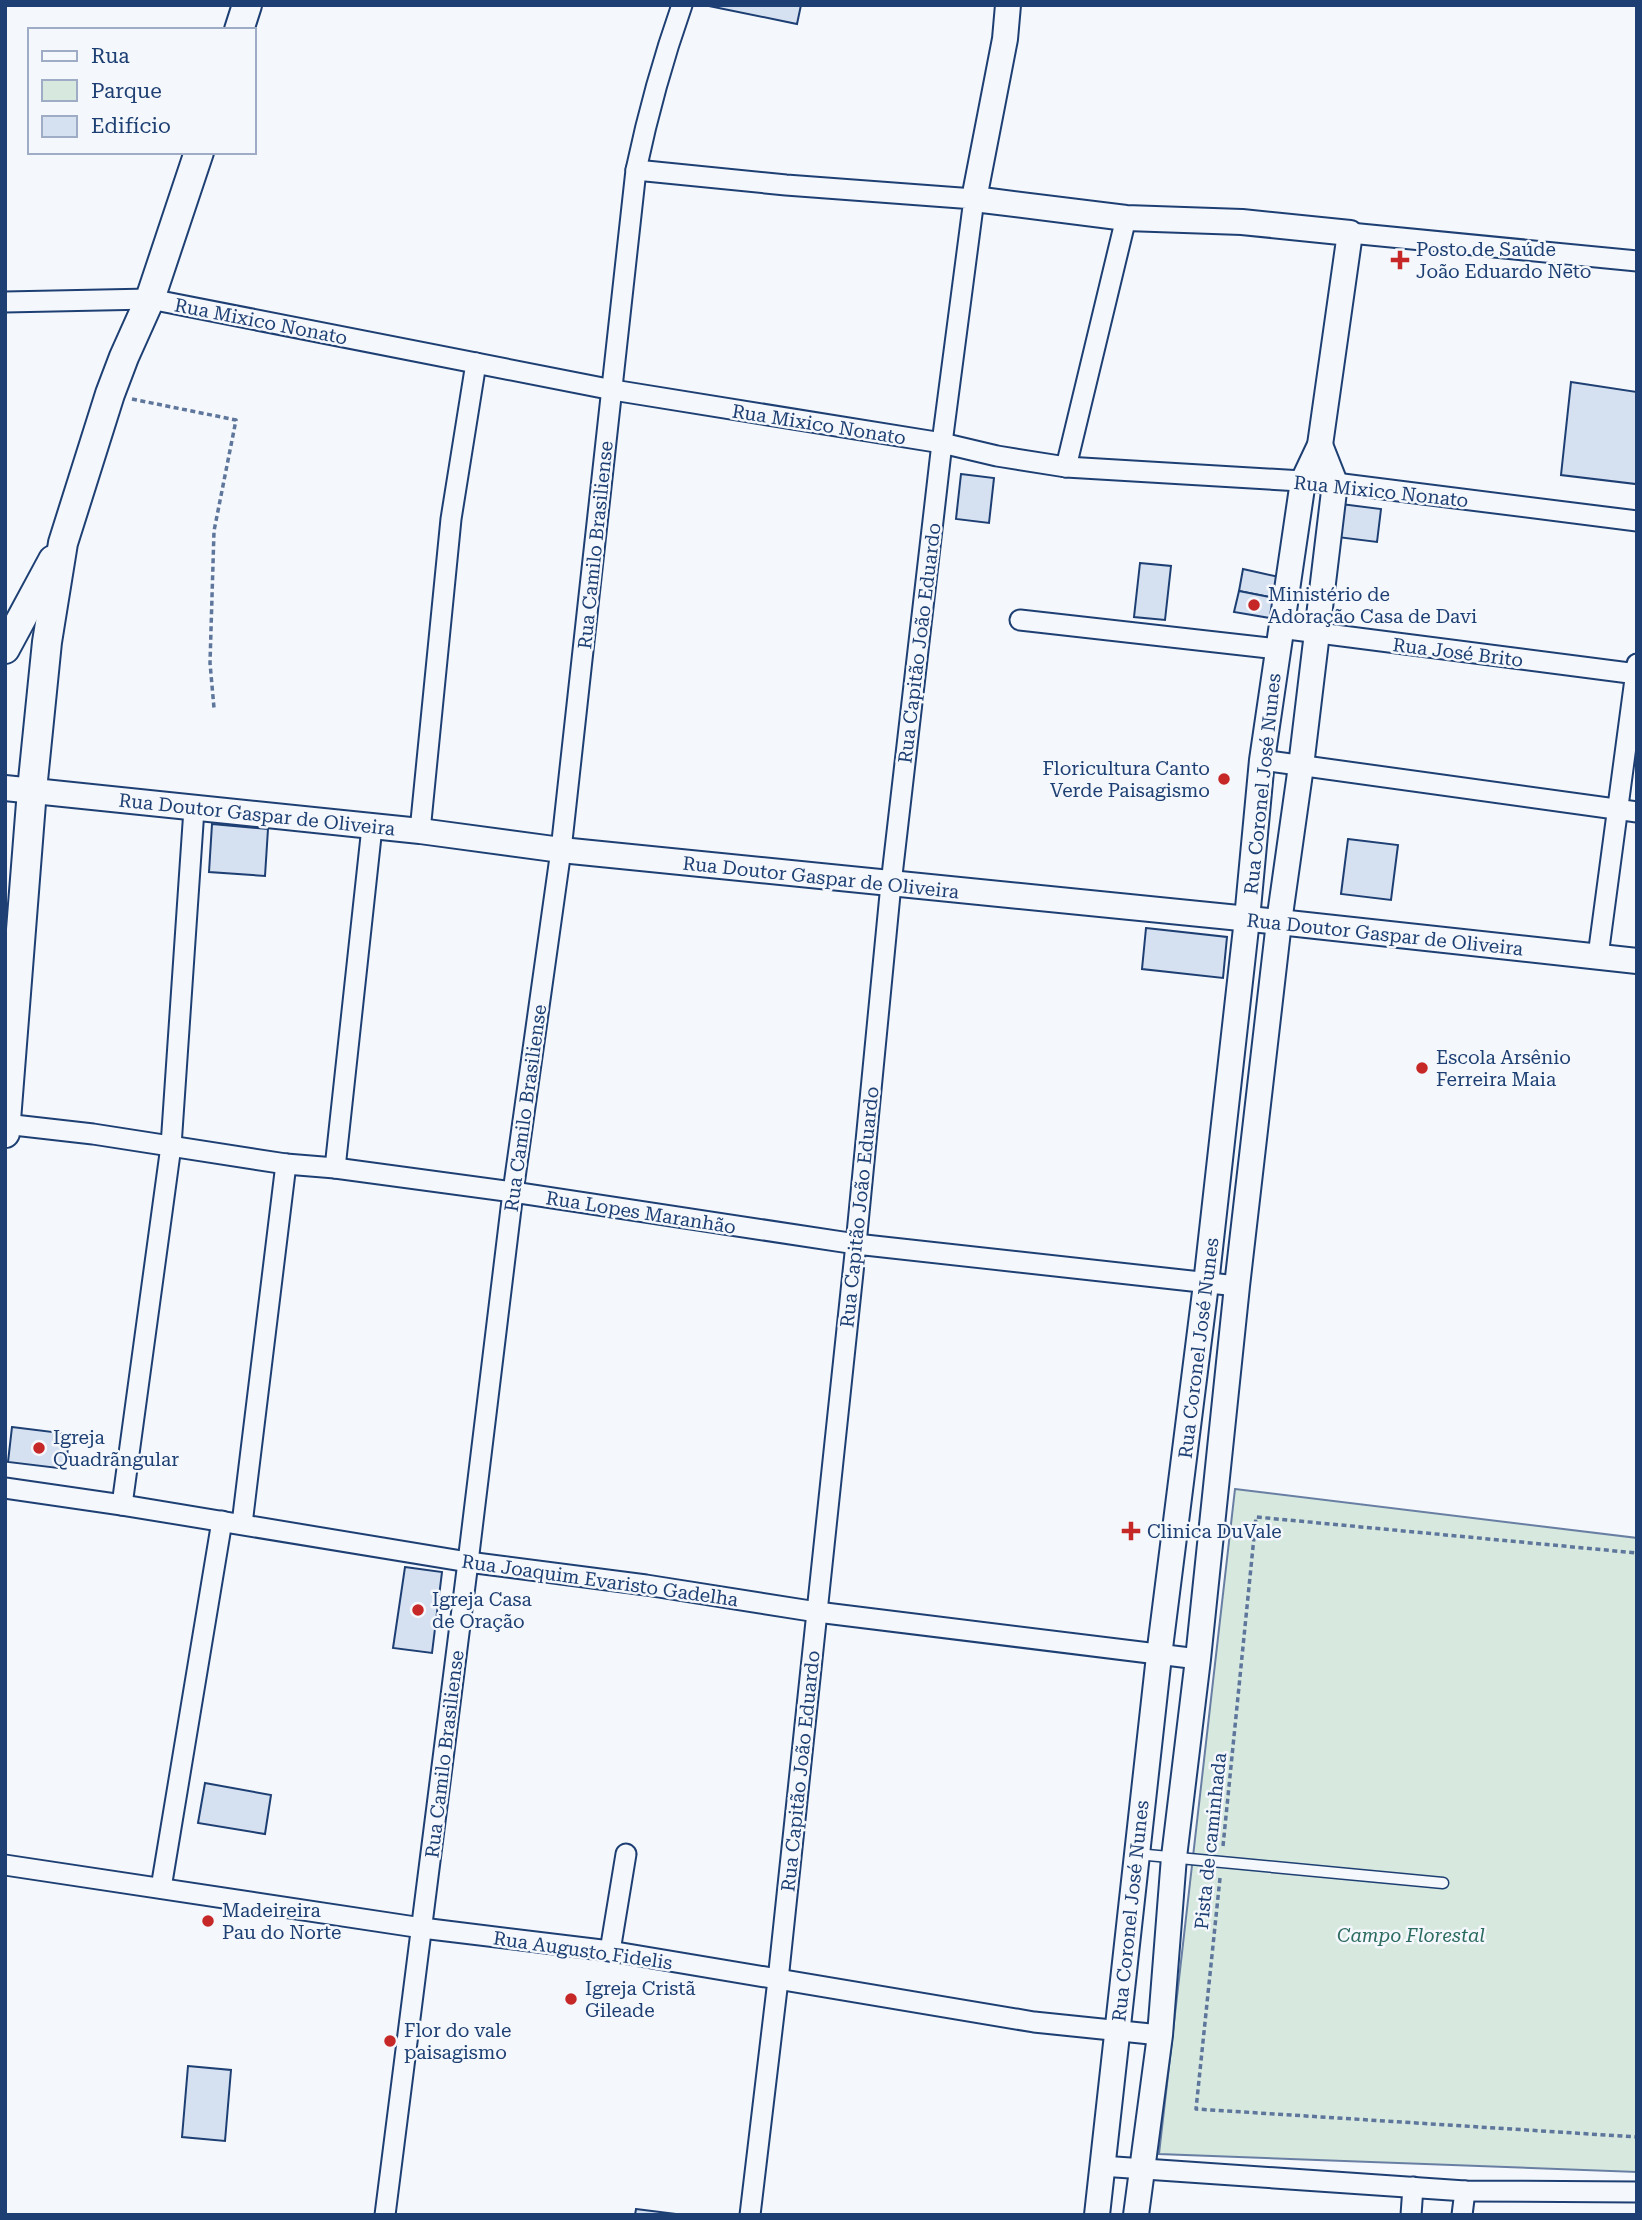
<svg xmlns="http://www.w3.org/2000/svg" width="1642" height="2220" viewBox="0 0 1642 2220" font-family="'Roboto Serif',serif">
<rect width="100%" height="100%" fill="#f4f7fb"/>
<!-- green -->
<path fill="#d7e8df" stroke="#687fa3" stroke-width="2" d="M1235 1489 1637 1538V2172L1159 2154Z"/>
<!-- building -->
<g fill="#d5e0f0" stroke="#1d3f73" stroke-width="2">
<path d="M704 5H801L797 24Z"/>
<path d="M1571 382 1637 392 1636 484 1561 475Z"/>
<path d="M961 474 994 478 989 523 956 519Z"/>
<path d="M1341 504 1381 509 1377 542 1337 537Z"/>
<path d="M1140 563 1171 566 1165 620 1134 617Z"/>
<path d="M1243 569 1279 577 1274 598 1239 591Z"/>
<path d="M1239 591 1274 598 1270 618 1234 612Z"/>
<path d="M212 824 268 829 265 876 209 872Z"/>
<path d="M1348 839 1398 845 1391 900 1341 894Z"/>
<path d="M1146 928 1227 937 1223 978 1142 969Z"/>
<path d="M12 1427 69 1434 66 1469 8 1462Z"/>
<path d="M405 1567 442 1572 432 1653 393 1648Z"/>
<path d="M205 1783 271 1795 265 1834 198 1823Z"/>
<path d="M188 2066 231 2070 225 2141 182 2137Z"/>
<path d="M636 2209 684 2215H635Z"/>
</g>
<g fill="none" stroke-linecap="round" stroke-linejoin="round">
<defs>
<path id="service" d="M1137 1854 1443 1883"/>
<g id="minor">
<path d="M636 170 786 185 974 199 942 443 891 884 856 1244 778 1980 750 2215"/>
<path d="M1350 233 1637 261"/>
<path d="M5 302 150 299 613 390 942 443 997 456 1066 467 1335 483 1637 521"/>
<path d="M1066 467 1126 218"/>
<path d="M1020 620 1278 649"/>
<path d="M1280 628 1637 674"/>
<path d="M1262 760 1637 812"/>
<path d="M420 831 451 519 476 363"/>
<path d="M1598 956 1637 664"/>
<path d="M5 1124 93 1134 286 1164 335 1168 513 1192 856 1244 1237 1286"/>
<path d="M335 1168 372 827"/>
<path d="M5 1488 122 1505 468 1562 646 1585 817 1612 1198 1659"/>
<path d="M122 1505 171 1146 194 809"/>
<path d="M242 1524 286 1164"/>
<path d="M5 1865 422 1928 610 1951 1034 2022 1160 2035"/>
<path d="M161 1888 222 1521"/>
<path d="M610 1951 626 1854"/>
<path d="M1101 2166 1465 2191 1637 2192"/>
<path d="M385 2215 468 1562 513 1192 561 850 636 170C648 113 663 59 682 5"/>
<path d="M1411 2215 1413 2187"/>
<path d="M1462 2215 1465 2191"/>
</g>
<g id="tertiary">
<path d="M1008 5 1005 39 974 199 1126 218 1242 222 1350 233 1320 445 1303 481 1262 760 1247 919 1206 1284 1159 1656 1097 2215"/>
<path d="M5 788 420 831 561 850 1279 922 1637 961"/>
<path d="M1136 2215 1160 2035 1174 1857 1198 1659 1237 1286 1279 922 1301 766 1335 483 1320 445"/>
</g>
<g id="secondary">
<path d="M239 30 247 5"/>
<path d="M5 649 53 560"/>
<path d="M5 1133 32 790 47 642 63 543 110 394 124 357 150 299 199 152"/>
</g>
</defs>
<!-- service casing -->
<use href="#service" stroke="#1d3f73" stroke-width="13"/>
<!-- minor casing -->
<use href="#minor" stroke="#1d3f73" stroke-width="23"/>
<!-- tertiary casing -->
<use href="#tertiary" stroke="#1d3f73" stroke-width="28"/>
<!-- secondary casing -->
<use href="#secondary" stroke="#1d3f73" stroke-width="32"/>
<!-- path -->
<g stroke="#5e769c" stroke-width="3.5" stroke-dasharray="5 3.5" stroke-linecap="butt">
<path d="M132 399 236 420 214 531 210 663 214 708"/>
<path d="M1223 1846 1256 1517 1637 1553"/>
<path d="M1220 1878 1196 2109 1637 2137"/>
</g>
<!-- service -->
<use href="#service" stroke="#f4f7fb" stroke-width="10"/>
<!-- minor -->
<use href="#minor" stroke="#f4f7fb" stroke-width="19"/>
<!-- tertiary -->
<use href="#tertiary" stroke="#f4f7fb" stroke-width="24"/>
<!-- secondary -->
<use href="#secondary" stroke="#f4f7fb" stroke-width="28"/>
</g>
<!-- markers -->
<g fill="#c62828" stroke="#f4f7fb" stroke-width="2.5">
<path d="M1396.5 249.5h7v7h7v7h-7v7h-7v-7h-7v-7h7z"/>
<circle cx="1254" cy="605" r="7"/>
<circle cx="1224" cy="779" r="7"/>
<circle cx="1422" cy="1068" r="7"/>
<circle cx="39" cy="1448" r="7"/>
<path d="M1127.5 1520.5h7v7h7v7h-7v7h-7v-7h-7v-7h7z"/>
<circle cx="418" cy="1610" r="7"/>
<circle cx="208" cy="1921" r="7"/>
<circle cx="571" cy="1999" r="7"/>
<circle cx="390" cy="2041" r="7"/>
</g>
<g text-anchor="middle" stroke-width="5" stroke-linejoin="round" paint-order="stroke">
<!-- poi labels -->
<g font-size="19" fill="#1d3f73" stroke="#f4f7fb" text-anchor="start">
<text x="1416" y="256">Posto de Saúde<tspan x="1416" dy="22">João Eduardo Neto</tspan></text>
<text x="1268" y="601">Ministério de<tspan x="1268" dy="22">Adoração Casa de Davi</tspan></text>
<text x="1210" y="775" text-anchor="end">Floricultura Canto<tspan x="1210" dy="22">Verde Paisagismo</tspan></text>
<text x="1436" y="1064">Escola Arsênio<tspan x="1436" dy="22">Ferreira Maia</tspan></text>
<text x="53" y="1444">Igreja<tspan x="53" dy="22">Quadrãngular</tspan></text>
<text x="1147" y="1538">Clinica DuVale</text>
<text x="432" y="1606">Igreja Casa<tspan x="432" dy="22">de Oração</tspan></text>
<text x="222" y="1917">Madeireira<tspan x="222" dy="22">Pau do Norte</tspan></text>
<text x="585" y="1995">Igreja Cristã<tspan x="585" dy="22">Gileade</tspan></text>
<text x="404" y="2037">Flor do vale<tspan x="404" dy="22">paisagismo</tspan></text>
</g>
<!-- street labels -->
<g font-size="19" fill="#1d3f73" stroke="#f4f7fb">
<text transform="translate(261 321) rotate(11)" y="7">Rua Mixico Nonato</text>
<text transform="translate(819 424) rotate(9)" y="7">Rua Mixico Nonato</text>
<text transform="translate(1381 491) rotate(6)" y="7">Rua Mixico Nonato</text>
<text transform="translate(595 545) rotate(-84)" y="7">Rua Camilo Brasiliense</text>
<text transform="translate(919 643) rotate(-83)" y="7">Rua Capitão João Eduardo</text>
<text transform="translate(1458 652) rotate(7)" y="7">Rua José Brito</text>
<text transform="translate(1262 784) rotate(-84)" y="7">Rua Coronel José Nunes</text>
<text transform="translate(257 814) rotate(6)" y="7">Rua Doutor Gaspar de Oliveira</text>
<text transform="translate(821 877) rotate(6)" y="7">Rua Doutor Gaspar de Oliveira</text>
<text transform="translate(1385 934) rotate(6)" y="7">Rua Doutor Gaspar de Oliveira</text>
<text transform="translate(525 1108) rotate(-82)" y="7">Rua Camilo Brasiliense</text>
<text transform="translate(859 1207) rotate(-84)" y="7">Rua Capitão João Eduardo</text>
<text transform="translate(641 1212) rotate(9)" y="7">Rua Lopes Maranhão</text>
<text transform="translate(1198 1348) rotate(-83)" y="7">Rua Coronel José Nunes</text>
<text transform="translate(600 1580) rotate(8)" y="7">Rua Joaquim Evaristo Gadelha</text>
<text transform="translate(444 1754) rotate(-83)" y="7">Rua Camilo Brasiliense</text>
<text transform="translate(800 1771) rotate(-84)" y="7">Rua Capitão João Eduardo</text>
<text transform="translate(1210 1841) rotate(-84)" y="7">Pista de caminhada</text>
<text transform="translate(1130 1911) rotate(-84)" y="7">Rua Coronel José Nunes</text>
<text transform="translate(583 1950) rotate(8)" y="7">Rua Augusto Fidelis</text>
</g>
<!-- park labels -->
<g font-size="19" font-style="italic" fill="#2c6c60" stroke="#f4f7fb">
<text x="1411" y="1942">Campo Florestal</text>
</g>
</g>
<!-- border -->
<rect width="1642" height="2220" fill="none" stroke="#1d3f73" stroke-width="14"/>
<!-- legend -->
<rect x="28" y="28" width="228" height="126" fill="#f4f7fb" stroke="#9eadc5" stroke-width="2"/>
<rect x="42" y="51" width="35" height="10" fill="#f4f7fb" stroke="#9eadc5" stroke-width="2"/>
<text x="91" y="63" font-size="21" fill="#1d3f73">Rua</text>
<rect x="42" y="80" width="35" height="21" fill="#d7e8df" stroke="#9eadc5" stroke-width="2"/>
<text x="91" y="98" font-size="21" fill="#1d3f73">Parque</text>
<rect x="42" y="116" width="35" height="21" fill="#d5e0f0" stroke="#9eadc5" stroke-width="2"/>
<text x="91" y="133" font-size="21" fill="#1d3f73">Edifício</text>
</svg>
